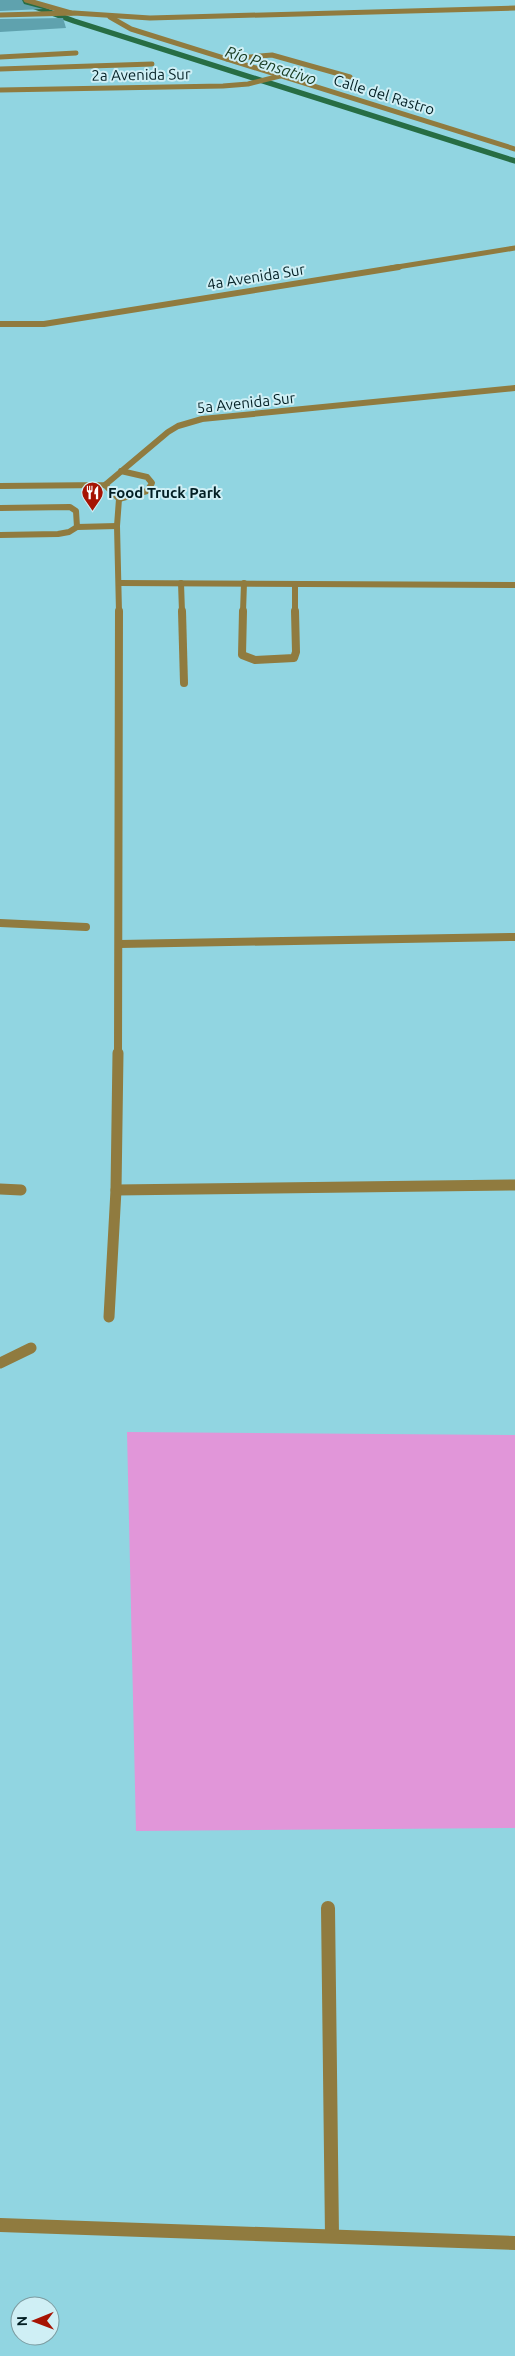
<svg xmlns="http://www.w3.org/2000/svg" width="515" height="2356" viewBox="0 0 515 2356" font-family="Ubuntu,sans-serif">
<rect width="100%" height="100%" fill="#91d5e1"/>
<!-- green -->
<path fill="#e196d9" d="M127 1432 515 1435V1828L136 1831Z"/>
<g fill="none" stroke-linecap="round" stroke-linejoin="round">
<!-- stream -->
<path stroke="#276d44" stroke-width="5.5" d="M16 0 74 21 515 161"/>
</g>
<!-- building -->
<g fill="#5fa2ae">
<path d="M0 0H22L24 4 43 9 0 11Z"/>
<path d="M63 18 66 28 0 32V19Z"/>
</g>
<g fill="none" stroke-linecap="round" stroke-linejoin="round">
<!-- service-far3 -->
<path stroke="#907b3f" stroke-width="5" d="M227 59 272 55 350 77"/>
<!-- service-far2 -->
<g stroke="#907b3f" stroke-width="6">
<path d="M119 499 147 491 152 483 147 477 121 471"/>
<path d="M0 508 70 507 76 511 77 527"/>
<path d="M0 535 58 534 69 532 77 527 117 526"/>
<path d="M181 583 182 612"/>
</g>
<!-- service-far1 -->
<path stroke="#907b3f" stroke-width="8" d="M182 611 184 683"/>
<!-- service -->
<path stroke="#907b3f" stroke-width="11" d="M0 1363 31 1348"/>
<!-- minor-far4 -->
<g stroke="#907b3f" stroke-width="5">
<path d="M26 0 71 13"/>
<path d="M0 57 76 53"/>
<path d="M0 69 152 64"/>
<path d="M0 90 223 86 248 84 280 76"/>
</g>
<!-- minor-far3 -->
<g stroke="#907b3f" stroke-width="6">
<path d="M105 485 119 499 117 526 119 612"/>
<path d="M119 583 515 585"/>
<path d="M295 584V612"/>
<path d="M243 612 244 583"/>
</g>
<!-- minor-far2 -->
<g stroke="#907b3f" stroke-width="8">
<path d="M243 611 242 655 255 660 294 658 296 652 295 611"/>
<path d="M0 923 86 927"/>
<path d="M120 944 515 937"/>
<path d="M118 1055 119 611"/>
</g>
<!-- minor-far1 -->
<g stroke="#907b3f" stroke-width="11">
<path d="M0 1189 21 1190"/>
<path d="M116 1190 515 1185"/>
<path d="M109 1317 116 1190 118 1053"/>
</g>
<!-- minor -->
<g stroke="#907b3f" stroke-width="14">
<path d="M328 1908 332 2236"/>
<path d="M0 2225 515 2243"/>
</g>
<!-- tertiary-far1 -->
<g stroke="#907b3f" stroke-width="5">
<path d="M0 15 74 13 150 18 515 8"/>
<path d="M110 17 131 29 515 149"/>
<path d="M391 268 515 248"/>
</g>
<!-- tertiary -->
<g stroke="#907b3f" stroke-width="6">
<path d="M0 324H44L399 267"/>
<path d="M0 486 105 485 168 432 178 426 202 419 515 388"/>
</g>
</g>
<!-- icons -->
<defs>
<symbol id="restaurant-pin" viewBox="-11 -11 22 30"><path d="M0 17L-7.5 6A9.5 9.5 0 1 1 7.5 6Z" fill="#a61303" stroke="#cfeff5"/><path d="M-5-6h1v4h1v-4h1v4h1v-4h1v5L-1.5 .5V6h-2V.5L-5-1ZM5-6V6H3V1.5H1.5Q1.5-4 5-6Z" fill="#fff"/></symbol>
</defs>
<g fill-rule="evenodd">
<use href="#restaurant-pin" x="80" y="480" width="25" height="34"/>
</g>
<g text-anchor="middle" stroke-width="4" stroke-linejoin="round" paint-order="stroke">
<!-- far-street labels -->
<g font-size="15" fill="#031f24" stroke="#cfeff5">
<text transform="translate(141 75) rotate(-1)" y="5">2a Avenida Sur</text>
<text transform="translate(384 95) rotate(17)" y="5">Calle del Rastro</text>
<text transform="translate(256 277) rotate(-9)" y="5">4a Avenida Sur</text>
<text transform="translate(246 403) rotate(-6)" y="5">5a Avenida Sur</text>
</g>
<!-- far-poi labels -->
<g font-size="15" font-weight="bold" fill="#031f24" stroke="#cfeff5" text-anchor="start">
<text x="108" y="498">Food Truck Park</text>
</g>
<!-- far-water labels -->
<g font-size="16" font-style="italic" fill="#183c22" stroke="#cfeff5">
<text transform="translate(271 65) rotate(18)" y="6">Río Pensativo</text>
</g>
</g>
<!-- north arrow -->
<g transform="translate(35 2321) rotate(269)"><circle r="24" fill="#cfeff5" stroke="#7d9ca1"/>
<path d="M0-4L9 19L0 12L-9 19Z" fill="#a61303"/>
<text y="-8" font-size="14" font-weight="bold" text-anchor="middle" fill="#031f24">N</text>
</g>
</svg>
